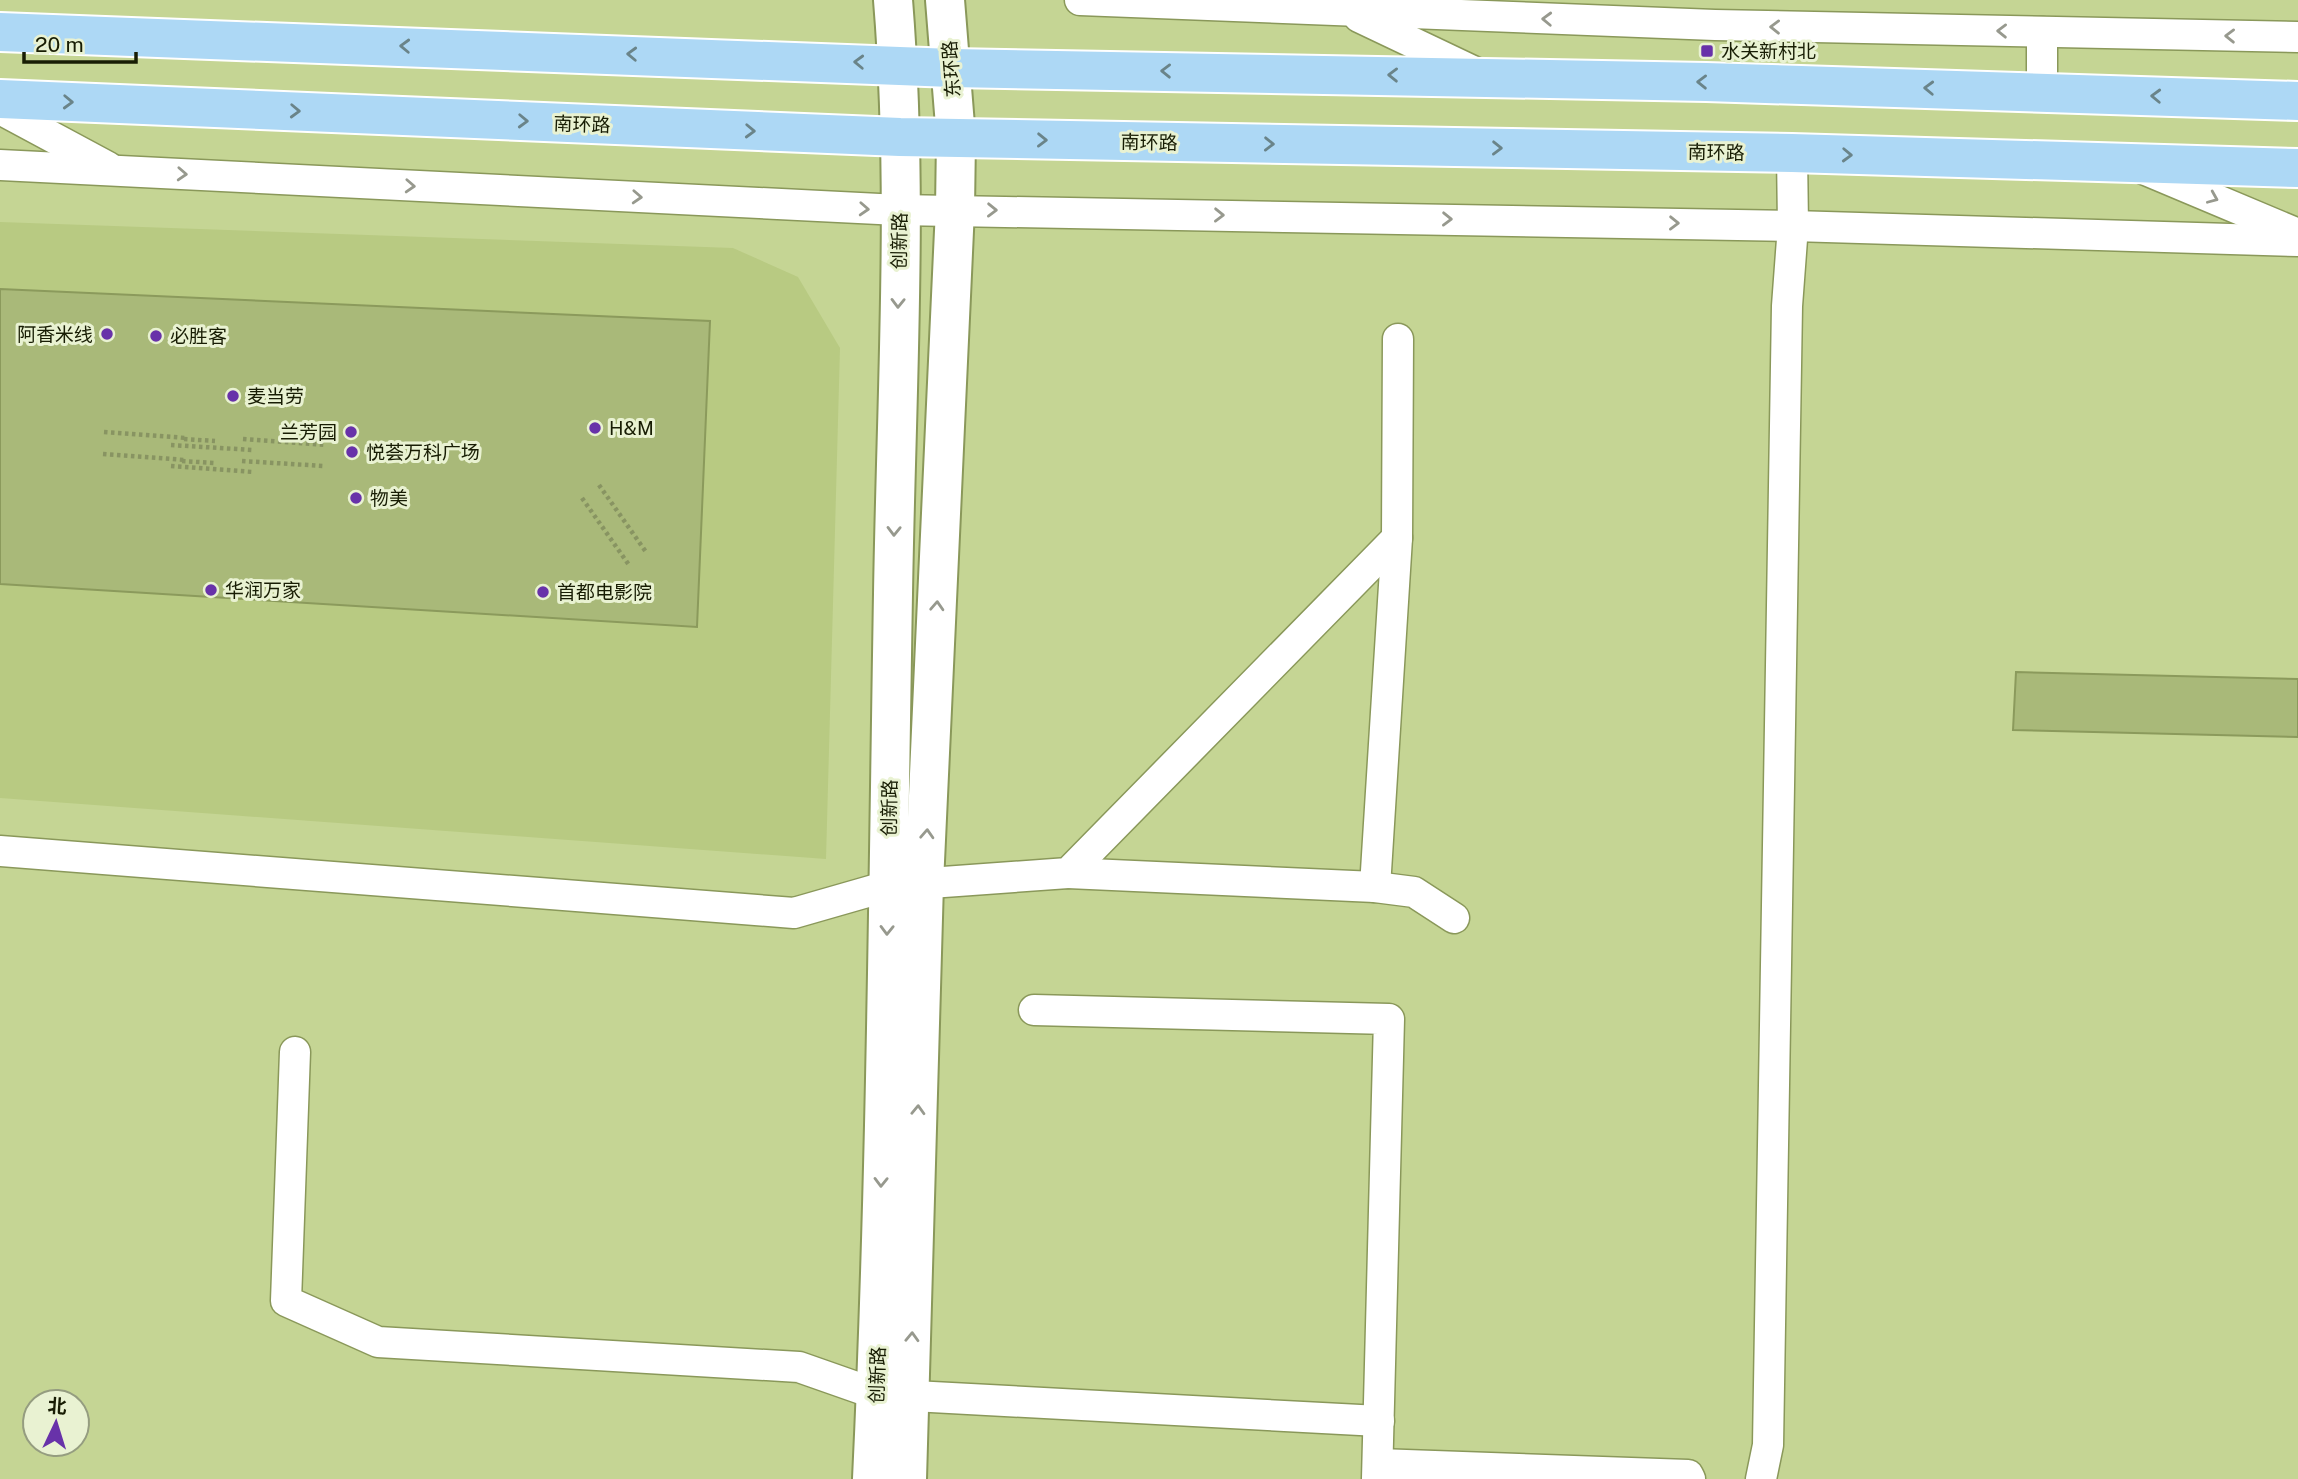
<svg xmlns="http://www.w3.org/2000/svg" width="2298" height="1479" viewBox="0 0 2298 1479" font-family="'Public Sans','Noto Sans SC',sans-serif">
<rect width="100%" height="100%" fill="#c5d594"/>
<!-- built -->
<path fill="#b8ca82" d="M0 222 733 248 798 277 840 348 826 859 0 798Z"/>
<!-- building -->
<g fill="#a9b979" stroke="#8b9a5c" stroke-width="2">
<path d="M0 289 710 321 697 627 0 584Z"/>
<path d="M2016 672 2298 679V737L2013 730Z"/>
</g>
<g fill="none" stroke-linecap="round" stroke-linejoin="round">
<defs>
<g id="street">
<path d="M1080 0 1715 25 2298 37"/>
<path d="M1359 17 1481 75"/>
<path d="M2042 91V32"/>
<path d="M0 109 108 167"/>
<path d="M0 165 899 210 1793 226 2298 241"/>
<path d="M2141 168 2298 234"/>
<path d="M0 851 794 913 888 886 1068 873 1397 538"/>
<path d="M1068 873 1375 887 1414 892 1454 918"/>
<path d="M1375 887 1397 538 1398 339"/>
<path d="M1034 1010 1389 1019 1377 1479"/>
<path d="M295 1052 286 1301 378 1342 799 1367 876 1394 1379 1421"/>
<path d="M1378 1464 1688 1475 1690 1479"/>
<path d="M1761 1479 1768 1445 1787 306 1793 226 1792 153"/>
</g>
<g id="secondary">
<path d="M872 1479C886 1185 888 889 893 594 896 398 909 195 893 0"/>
<path d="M907 1479 924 883 955 209 956 138 945 0"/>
</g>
<g id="primary">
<path d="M0 32 952 68 1706 82 2298 101"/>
<path d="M0 99 900 137 1792 153 2298 168"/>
</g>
</defs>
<!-- street casing -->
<use href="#street" stroke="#8a985a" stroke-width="33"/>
<!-- secondary casing -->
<use href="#secondary" stroke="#8a985a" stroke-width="42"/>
<!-- primary casing -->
<use href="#primary" stroke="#fff" stroke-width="42"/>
<!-- path -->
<g stroke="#889462" stroke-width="4.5" stroke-dasharray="3.5 3.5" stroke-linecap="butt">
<path d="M104 432 186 438"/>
<path d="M184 439 215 441"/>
<path d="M243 439 325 445"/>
<path d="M171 445 253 450"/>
<path d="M103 454 185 460"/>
<path d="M182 461 214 463"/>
<path d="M242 461 324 466"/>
<path d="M171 466 253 472"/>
<path d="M599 485 646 552"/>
<path d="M582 498 629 565"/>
</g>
<!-- street -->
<use href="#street" stroke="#fff" stroke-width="30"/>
<!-- secondary -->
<use href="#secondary" stroke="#fff" stroke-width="38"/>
<!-- primary -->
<use href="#primary" stroke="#add8f5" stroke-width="38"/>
</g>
<!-- one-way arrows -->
<defs><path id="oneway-chevron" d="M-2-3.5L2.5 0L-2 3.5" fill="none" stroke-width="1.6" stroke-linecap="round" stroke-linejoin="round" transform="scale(1.75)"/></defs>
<g stroke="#97998e">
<use href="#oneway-chevron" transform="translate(1547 19) rotate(-178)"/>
<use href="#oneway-chevron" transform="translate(1775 27) rotate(-179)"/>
<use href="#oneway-chevron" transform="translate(2002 31) rotate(-179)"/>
<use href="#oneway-chevron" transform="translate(2230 36) rotate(-179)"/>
<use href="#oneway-chevron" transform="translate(182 174) rotate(3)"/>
<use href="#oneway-chevron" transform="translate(410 186) rotate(3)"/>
<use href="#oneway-chevron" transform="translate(637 197) rotate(3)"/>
<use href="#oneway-chevron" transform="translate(2213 198) rotate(23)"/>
<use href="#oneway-chevron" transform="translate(864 209) rotate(3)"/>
<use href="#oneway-chevron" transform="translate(992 210) rotate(1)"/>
<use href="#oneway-chevron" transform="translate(1219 215) rotate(1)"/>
<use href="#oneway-chevron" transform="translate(1447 219) rotate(1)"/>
<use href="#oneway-chevron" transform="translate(1674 223) rotate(1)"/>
<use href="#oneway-chevron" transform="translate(898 303) rotate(91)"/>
<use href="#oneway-chevron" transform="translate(894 531) rotate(91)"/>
<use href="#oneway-chevron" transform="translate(937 606) rotate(-87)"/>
<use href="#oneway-chevron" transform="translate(927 834) rotate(-87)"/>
<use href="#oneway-chevron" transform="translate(887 930) rotate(91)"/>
<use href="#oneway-chevron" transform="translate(918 1110) rotate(-88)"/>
<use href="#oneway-chevron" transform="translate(881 1182) rotate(91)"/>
<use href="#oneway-chevron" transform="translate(912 1337) rotate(-88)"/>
</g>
<g stroke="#6a8489">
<use href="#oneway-chevron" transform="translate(405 46) rotate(-178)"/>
<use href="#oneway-chevron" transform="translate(632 54) rotate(-178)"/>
<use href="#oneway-chevron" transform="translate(859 62) rotate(-178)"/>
<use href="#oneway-chevron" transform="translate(1166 71) rotate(-179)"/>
<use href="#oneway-chevron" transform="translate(1393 75) rotate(-179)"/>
<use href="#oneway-chevron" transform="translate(1702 82) rotate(-179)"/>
<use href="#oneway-chevron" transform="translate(1929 88) rotate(-178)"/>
<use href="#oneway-chevron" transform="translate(2156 96) rotate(-178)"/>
<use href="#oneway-chevron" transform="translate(68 102) rotate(2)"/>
<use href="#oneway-chevron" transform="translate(295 111) rotate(2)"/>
<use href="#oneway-chevron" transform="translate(523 121) rotate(2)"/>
<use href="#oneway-chevron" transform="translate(750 131) rotate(2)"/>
<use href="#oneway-chevron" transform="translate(1042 140) rotate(1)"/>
<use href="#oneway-chevron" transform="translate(1269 144) rotate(1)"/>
<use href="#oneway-chevron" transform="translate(1497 148) rotate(1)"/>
<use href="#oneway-chevron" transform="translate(1847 155) rotate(2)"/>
</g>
<!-- markers -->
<g fill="#6832a9" stroke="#e9f2d2" stroke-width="2.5">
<rect x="1700" y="44" width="14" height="14" rx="3.5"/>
<circle cx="107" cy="334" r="7"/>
<circle cx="156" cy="336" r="7"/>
<circle cx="233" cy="396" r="7"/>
<circle cx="595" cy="428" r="7"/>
<circle cx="351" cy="432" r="7"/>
<circle cx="352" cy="452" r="7"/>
<circle cx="356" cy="498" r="7"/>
<circle cx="211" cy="590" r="7"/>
<circle cx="543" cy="592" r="7"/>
</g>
<g text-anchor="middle" stroke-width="6" stroke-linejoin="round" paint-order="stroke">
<!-- poi labels -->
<g font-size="19" fill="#181d04" stroke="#e9f2d2" text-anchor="start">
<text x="1721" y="58">水关新村北</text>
<text x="93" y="341" text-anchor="end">阿香米线</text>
<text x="170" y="343">必胜客</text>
<text x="247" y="403">麦当劳</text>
<text x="609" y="435">H&amp;M</text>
<text x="337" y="439" text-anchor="end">兰芳园</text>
<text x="366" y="459">悦荟万科广场</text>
<text x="370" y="505">物美</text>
<text x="225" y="597">华润万家</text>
<text x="557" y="599">首都电影院</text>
</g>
<!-- street labels -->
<g font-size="19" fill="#181d04" stroke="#e9f2d2">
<text transform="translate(951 69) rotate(-94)" y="7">东环路</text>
<text transform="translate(582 124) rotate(2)" y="7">南环路</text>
<text transform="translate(1149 142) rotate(1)" y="7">南环路</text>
<text transform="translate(1716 152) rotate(1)" y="7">南环路</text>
<text transform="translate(899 241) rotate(-89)" y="7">创新路</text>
<text transform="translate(889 808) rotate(-89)" y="7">创新路</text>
<text transform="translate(877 1375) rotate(-88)" y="7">创新路</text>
</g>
</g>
<!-- north arrow -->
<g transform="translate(56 1423) rotate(4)"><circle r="33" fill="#e9f2d2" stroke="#959d80" stroke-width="2"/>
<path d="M0-5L12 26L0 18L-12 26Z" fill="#6832a9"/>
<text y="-10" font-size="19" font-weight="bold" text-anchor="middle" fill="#181d04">北</text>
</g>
<!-- scale -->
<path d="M24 52v10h112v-10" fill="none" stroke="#181d04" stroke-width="3.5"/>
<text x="35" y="52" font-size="21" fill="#181d04" stroke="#e9f2d2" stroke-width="5" paint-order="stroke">20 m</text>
</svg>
